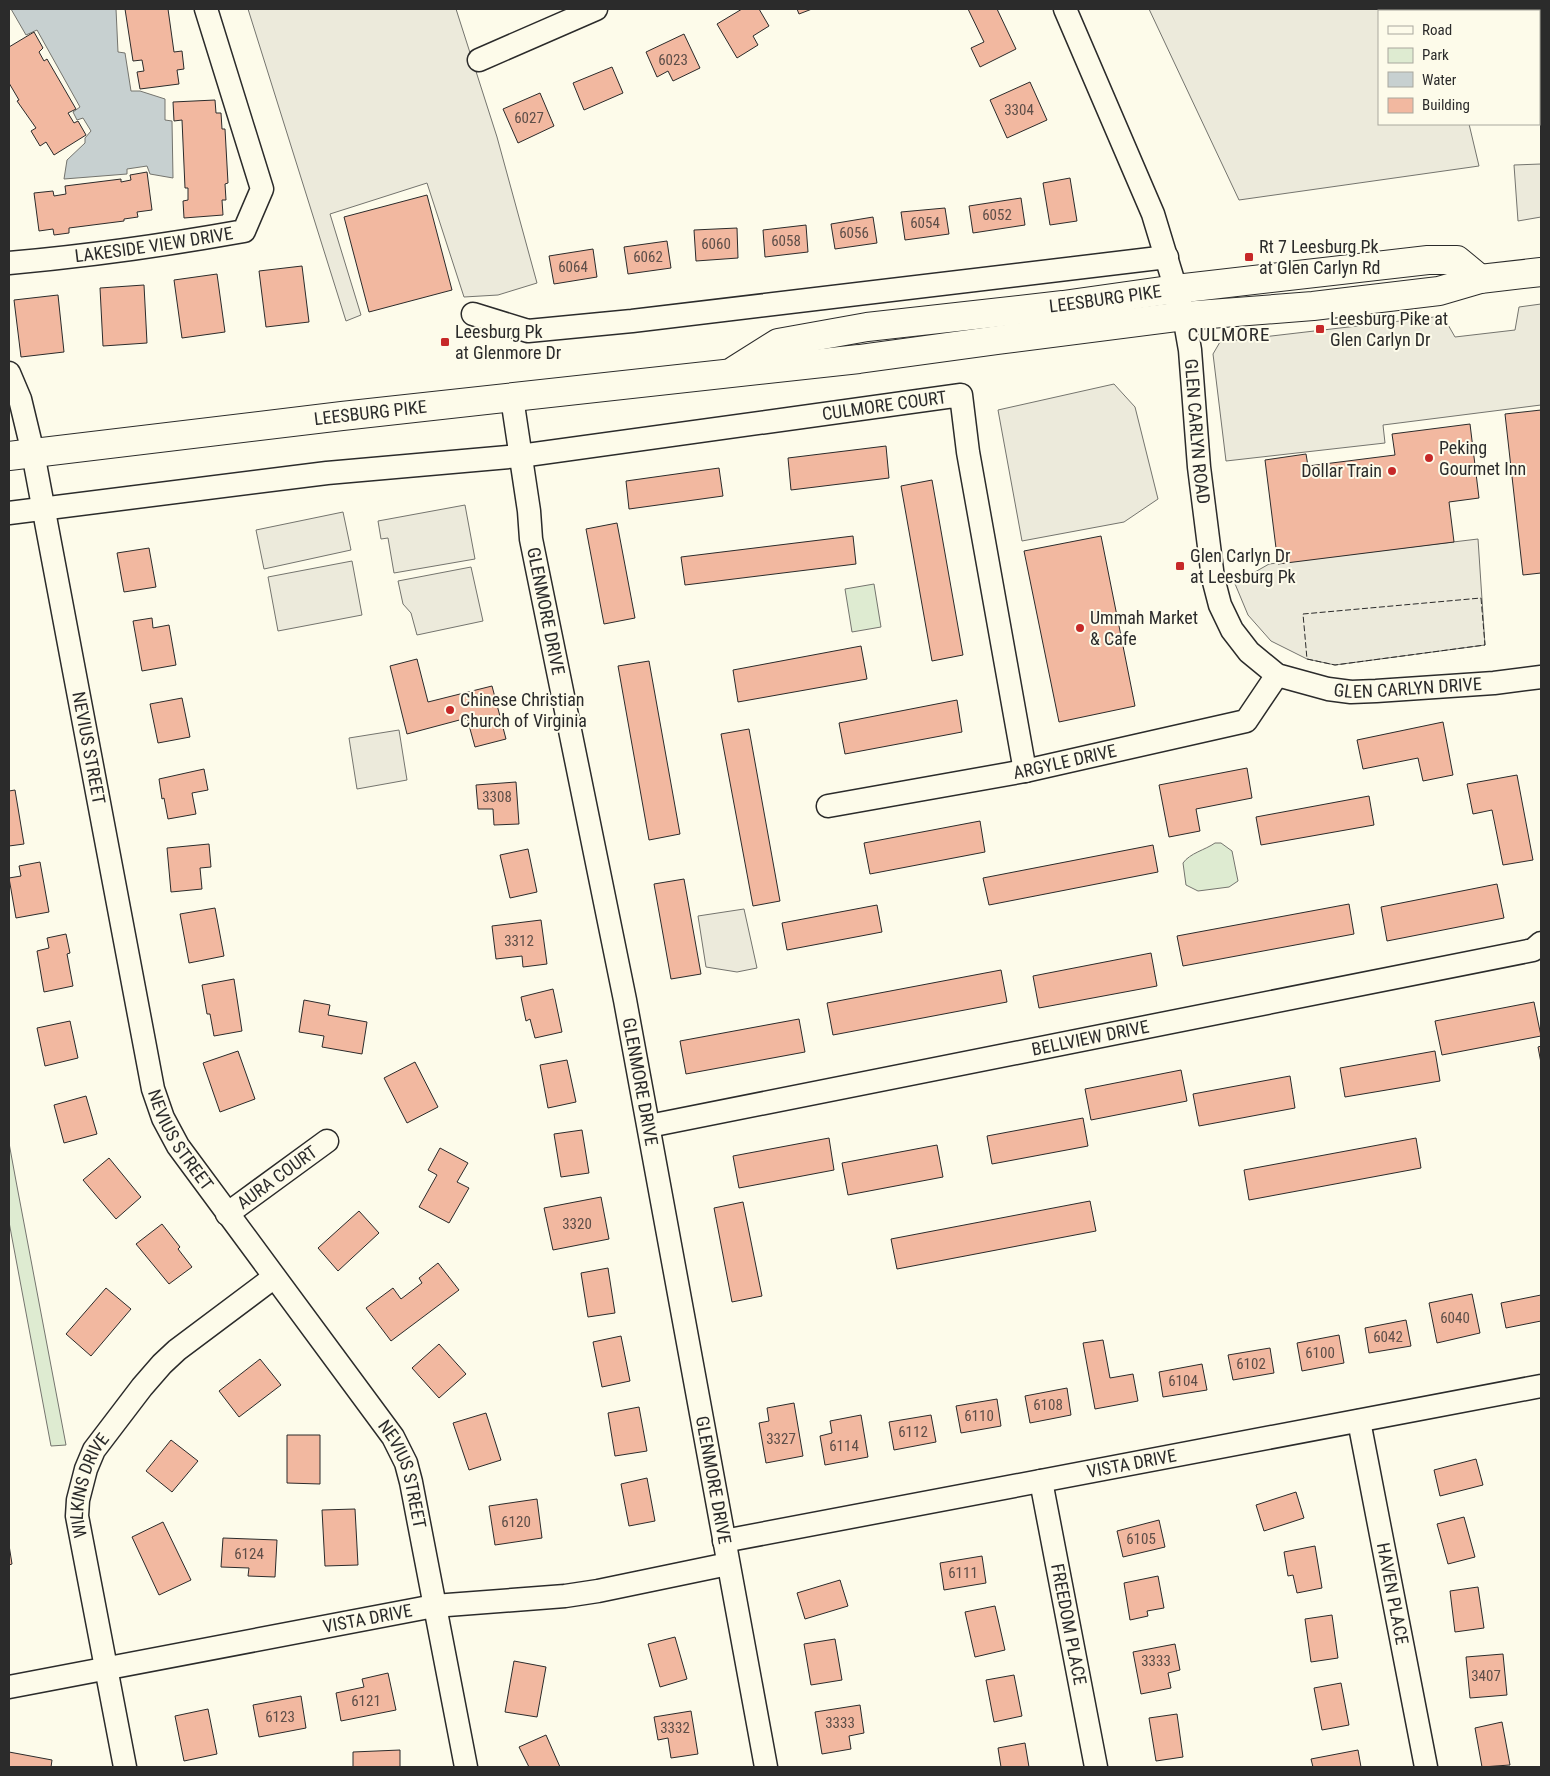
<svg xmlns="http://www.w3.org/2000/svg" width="1550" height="1776" viewBox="0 0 1550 1776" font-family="'Roboto Condensed',sans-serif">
<rect width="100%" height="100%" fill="#fdfbea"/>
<!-- green -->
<g fill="#deebd1" stroke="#74746e">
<path d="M1459 9H1525L1526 11H1459Z"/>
<path d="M874 584 881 627 852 632 845 589Z"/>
<path d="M1215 843H1221L1232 851 1238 881 1229 887 1198 891 1186 885 1183 863C1190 853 1205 850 1215 843Z"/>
<path d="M9 1143 16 1181 66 1445 51 1446 9 1222Z"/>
</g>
<!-- parking -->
<g fill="#eceadb" stroke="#74746e">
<path d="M248 9H456L497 137 537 283 498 295 464 297 427 183 330 214 361 315 346 321Z"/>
<path d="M1149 9H1454V11H1379V124H1469L1479 166 1239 200Z"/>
<path d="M1541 164V217L1518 221 1514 165Z"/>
<path d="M1541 304V405L1383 425 1385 443 1226 461 1213 354 1220 342 1443 316 1455 337 1515 330 1519 307Z"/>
<path d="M1114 384 1135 407 1158 499 1124 522 1022 541 998 410Z"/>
<path d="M465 505 475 559 394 573 388 538 381 539 378 521Z"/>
<path d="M343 512 351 550 264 569 256 530Z"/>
<path d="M1478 539 1485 645 1335 665 1307 659 1271 641 1248 615 1233 579 1248 576 1269 564Z"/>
<path d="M352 561 362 615 278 631 268 577Z"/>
<path d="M471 567 483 621 417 635 411 613 403 604 398 581Z"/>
<path d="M399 730 407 780 357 789 349 738Z"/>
<path d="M744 909 757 968 737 972 706 967 698 916Z"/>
</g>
<!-- water -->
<path fill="#c7d0d0" stroke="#74746e" d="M11 9H116L118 52 125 53 131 91H140L165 99V120L172 121 173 178 150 174 147 166 127 169V174L64 179 67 160 85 143V138L91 131 83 118 77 120 73 112 80 107 37 30 26 35Z"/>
<!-- building -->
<g fill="#f2b8a0" stroke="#2b2b2b">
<path d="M125 9H168L174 52 182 51 184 69 177 70 179 84 140 89 137 72 144 71 142 60 133 61Z"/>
<path d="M742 9H759L769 26 753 36 758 45 737 58 717 24Z"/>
<path d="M797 9H812L799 14Z"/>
<path d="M968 9H997L1016 49 980 67 971 48 984 42Z"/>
<path d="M1532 9H1541V15L1539 16V11H1533Z"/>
<path d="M34 32 43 48 39 52 44 61 47 59 76 109 68 113 74 123 78 121 86 135 54 155 46 142 40 146 31 131 36 128 17 101 19 100 9 83V47Z"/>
<path d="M684 34 700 68 673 81 668 71 657 77 646 52Z"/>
<path d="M612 67 623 93 584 110 573 83Z"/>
<path d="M1030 82 1047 120 1007 138 990 100Z"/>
<path d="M540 93 554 126 518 143 503 109Z"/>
<path d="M215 100 216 113H221L222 129H225L228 183 225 184 226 200H222L223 215 184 218 183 201 188 200V188H185L182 120 174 121 173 102Z"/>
<path d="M147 172 152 210 137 212 138 217 124 219V221L69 228V233L54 235 53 229 39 231 34 193 53 191 54 196 66 194 65 186 121 179V182L131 180 130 175Z"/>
<path d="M1070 178 1077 221 1050 225 1043 183Z"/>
<path d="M427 195 452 290 369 312 344 217Z"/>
<path d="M1021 198 1025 225 973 233 969 206Z"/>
<path d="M945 208 949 234 905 240 901 212Z"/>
<path d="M873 217 877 243 835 249 831 224Z"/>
<path d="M806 225 808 252 765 257 763 230Z"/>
<path d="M737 228 738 258 696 261 694 230Z"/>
<path d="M667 241 671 268 628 274 624 247Z"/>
<path d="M593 249 597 277 554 284 549 256Z"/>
<path d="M302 266 309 322 266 327 259 271Z"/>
<path d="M217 274 225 332 182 338 174 280Z"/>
<path d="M144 285 147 343 103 346 100 288Z"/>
<path d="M58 295 64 352 21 357 14 300Z"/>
<path d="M1541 410V573L1523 575 1505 414Z"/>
<path d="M1470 424 1479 498 1449 502 1454 542 1278 564 1265 460 1306 454 1308 466 1395 455 1392 434Z"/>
<path d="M886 446 889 478 791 490 788 458Z"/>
<path d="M719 468 723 496 629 509 626 481Z"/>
<path d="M932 480 963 655 932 661 901 486Z"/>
<path d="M617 523 635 618 604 624 586 529Z"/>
<path d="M853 536 856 564 685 585 681 557Z"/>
<path d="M1101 536 1135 706 1059 722 1024 551Z"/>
<path d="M149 548 156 587 124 592 117 553Z"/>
<path d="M152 618 153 628 169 625 176 665 142 671 133 621Z"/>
<path d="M861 646 867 679 738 702 733 670Z"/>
<path d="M417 659 428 702 492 686 506 739 475 747 467 718 407 734 390 666Z"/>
<path d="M649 661 680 834 649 840 618 666Z"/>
<path d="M182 698 190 737 158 743 150 704Z"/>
<path d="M957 700 962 732 845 754 839 723Z"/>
<path d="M1443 722 1453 775 1423 781 1418 758 1363 769 1357 740Z"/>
<path d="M749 729 780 901 753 906 721 734Z"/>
<path d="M1247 768 1252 798 1196 809 1200 831 1169 837 1159 785Z"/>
<path d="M204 769 208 790 192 793 196 814 168 819 164 798 162 799 159 779Z"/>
<path d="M1517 775 1533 860 1503 865 1492 810 1473 814 1467 784Z"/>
<path d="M516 782 519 824 494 825 493 809H478L476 785Z"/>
<path d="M15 790 24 844 9 846V791Z"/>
<path d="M1369 796 1374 825 1261 845 1256 817Z"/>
<path d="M980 821 985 852 870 874 864 843Z"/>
<path d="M209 844 211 867 200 868 202 889 171 892 167 848Z"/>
<path d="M1153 845 1158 872 989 905 983 878Z"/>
<path d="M528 849 537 892 510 898 500 855Z"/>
<path d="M40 862 49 912 16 918 9 878 21 876 19 866Z"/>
<path d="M684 879 701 974 671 979 654 884Z"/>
<path d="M1497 884 1504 918 1387 941 1381 907Z"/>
<path d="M1349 904 1354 934 1183 966 1177 936Z"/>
<path d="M877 905 882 932 787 950 782 923Z"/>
<path d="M215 908 224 956 189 963 180 914Z"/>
<path d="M541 920 547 964 523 967 522 956 496 959 492 926Z"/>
<path d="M66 934 70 953 67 954 73 986 44 992 37 951 49 948 47 938Z"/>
<path d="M1151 953 1157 986 1039 1008 1033 976Z"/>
<path d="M1001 970 1007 1002 833 1035 827 1003Z"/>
<path d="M234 979 242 1031 214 1036 210 1014H207L202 985Z"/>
<path d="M553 989 562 1032 535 1038 530 1019 526 1021 521 997Z"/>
<path d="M304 1000 330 1005 328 1015 367 1022 362 1054 322 1047 324 1036 299 1032Z"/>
<path d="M1534 1002 1541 1036 1442 1055 1435 1021Z"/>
<path d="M799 1019 805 1052 686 1074 680 1041Z"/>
<path d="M70 1021 78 1058 45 1066 37 1028Z"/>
<path d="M1541 1046V1063L1538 1047Z"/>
<path d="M238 1051 255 1099 220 1112 203 1063Z"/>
<path d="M1435 1051 1440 1081 1345 1097 1340 1068Z"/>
<path d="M567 1060 576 1102 548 1108 540 1065Z"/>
<path d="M415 1062 438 1107 407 1123 384 1078Z"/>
<path d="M1181 1070 1187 1101 1091 1120 1085 1089Z"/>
<path d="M1290 1076 1295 1108 1199 1126 1193 1094Z"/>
<path d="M86 1096 97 1134 64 1143 54 1105Z"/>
<path d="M1083 1118 1088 1146 992 1164 987 1136Z"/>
<path d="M582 1130 589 1173 561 1177 554 1134Z"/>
<path d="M829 1138 834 1170 739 1188 733 1156Z"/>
<path d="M1416 1138 1421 1168 1249 1200 1244 1170Z"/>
<path d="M937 1145 943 1177 848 1195 842 1163Z"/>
<path d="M440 1148 468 1163 457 1182 469 1188 449 1223 419 1207 437 1175 428 1170Z"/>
<path d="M109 1158 141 1197 116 1219 83 1180Z"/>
<path d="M601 1197 609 1239 553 1250 544 1208Z"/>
<path d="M1090 1201 1096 1231 897 1269 891 1239Z"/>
<path d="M743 1202 762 1296 732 1302 714 1208Z"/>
<path d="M359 1211 379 1233 338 1271 318 1248Z"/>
<path d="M162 1224 180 1247 178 1249 192 1267 169 1284 136 1244Z"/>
<path d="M438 1263 459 1290 391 1341 366 1308 393 1288 401 1299 422 1283 419 1278Z"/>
<path d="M608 1268 615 1313 588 1317 581 1273Z"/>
<path d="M106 1288 131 1309 91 1356 66 1334Z"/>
<path d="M1472 1294 1480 1333 1437 1343 1429 1303Z"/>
<path d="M1541 1295V1321L1506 1328 1501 1303Z"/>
<path d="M1406 1320 1411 1346 1369 1353 1365 1328Z"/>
<path d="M1339 1335 1344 1363 1302 1371 1297 1343Z"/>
<path d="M621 1336 630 1381 602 1387 593 1342Z"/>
<path d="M1103 1340 1110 1378 1133 1374 1138 1401 1095 1409 1083 1343Z"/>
<path d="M439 1344 466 1374 439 1398 412 1368Z"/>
<path d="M1270 1348 1274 1373 1233 1380 1228 1355Z"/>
<path d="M260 1359 281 1385 239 1417 219 1391Z"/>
<path d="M1202 1364 1207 1390 1163 1397 1159 1372Z"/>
<path d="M1067 1388 1071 1415 1030 1423 1025 1396Z"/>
<path d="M997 1399 1001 1426 961 1433 956 1406Z"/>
<path d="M794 1403 803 1456 766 1463 759 1423 769 1421 767 1408Z"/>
<path d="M639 1407 647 1451 615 1456 608 1413Z"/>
<path d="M486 1413 501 1460 469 1470 453 1423Z"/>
<path d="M861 1415 868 1457 825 1465 820 1436 832 1433 830 1421Z"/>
<path d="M931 1415 936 1442 894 1450 889 1422Z"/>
<path d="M287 1435H320V1484L287 1483Z"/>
<path d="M171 1440 198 1461 172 1492 146 1471Z"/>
<path d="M1476 1459 1483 1485 1440 1496 1434 1470Z"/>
<path d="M647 1478 655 1521 629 1526 621 1484Z"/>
<path d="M1296 1492 1304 1518 1264 1531 1256 1505Z"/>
<path d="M537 1499 542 1538 495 1545 489 1506Z"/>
<path d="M355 1509 358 1565 325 1566 322 1510Z"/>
<path d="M1464 1517 1475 1557 1448 1564 1437 1524Z"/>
<path d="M1159 1520 1165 1547 1123 1557 1117 1531Z"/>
<path d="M163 1522 191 1580 159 1595 132 1537Z"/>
<path d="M223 1538 277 1540 275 1577 248 1576 249 1568 221 1567Z"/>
<path d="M9 1545 12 1564 9 1565Z"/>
<path d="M1315 1546 1322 1588 1297 1593 1293 1575 1288 1576 1284 1552Z"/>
<path d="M982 1556 986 1583 944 1590 940 1563Z"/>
<path d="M1158 1576 1164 1608 1147 1611 1148 1616 1130 1620 1124 1583Z"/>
<path d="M840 1580 848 1606 805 1619 797 1593Z"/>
<path d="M1478 1587 1484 1628 1455 1632 1450 1591Z"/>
<path d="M995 1606 1005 1650 975 1657 965 1612Z"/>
<path d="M1332 1615 1338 1658 1311 1662 1305 1619Z"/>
<path d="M675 1637 687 1679 660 1687 648 1644Z"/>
<path d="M835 1639 842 1680 811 1685 804 1644Z"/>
<path d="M1175 1644 1180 1670 1168 1673 1171 1688 1141 1694 1133 1652Z"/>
<path d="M1503 1654 1507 1695 1470 1698 1466 1657Z"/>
<path d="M514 1661 546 1667 537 1717 505 1712Z"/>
<path d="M388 1673 396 1710 341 1721 336 1693 364 1687 362 1679Z"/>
<path d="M1014 1675 1022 1716 994 1722 986 1680Z"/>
<path d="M1341 1683 1349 1725 1322 1730 1314 1688Z"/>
<path d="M301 1696 306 1728 259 1737 253 1705Z"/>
<path d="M860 1705 864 1733 849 1736 851 1749 822 1754 815 1712Z"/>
<path d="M208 1709 217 1754 184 1761 175 1716Z"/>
<path d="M691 1711 698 1754 671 1758 668 1738 658 1740 654 1717Z"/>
<path d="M1177 1714 1183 1757 1156 1761 1149 1718Z"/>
<path d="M1502 1722 1510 1765 1482 1767 1475 1728Z"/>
<path d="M546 1735 560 1767H529L519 1747Z"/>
<path d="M1025 1743 1029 1767H1001L998 1748Z"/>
<path d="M400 1750V1767H353V1752Z"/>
<path d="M1358 1750 1361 1767H1313L1311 1759Z"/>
<path d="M9 1752 52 1760 51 1767H9Z"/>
</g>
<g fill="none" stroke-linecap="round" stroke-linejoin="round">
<defs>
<g id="minor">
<path id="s1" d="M1065 9 1153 214 1184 316 1190 350 1199 467 1213 578 1220 605 1232 630 1249 652 1277 675 1328 689 1351 692 1376 691 1494 683 1541 677"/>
<path d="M479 60 596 9"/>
<path id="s2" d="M9 263C88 256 166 245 244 231L262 189 206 9"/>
<path d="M473 314 528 331 632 321 1167 257"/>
<path id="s3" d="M9 373 20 399 33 453 153 1089 163 1118 178 1146 393 1437 406 1463 411 1482 466 1767"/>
<path id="s4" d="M512 398 529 511 531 539 625 1000 766 1767"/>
<path id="s5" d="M9 513 327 473 520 456 961 395 968 452 1025 771"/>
<path id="s6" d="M828 806 1025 771 1246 721 1277 675"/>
<path id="s7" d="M649 1126 1533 950 1541 943"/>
<path id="s8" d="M227 1214 327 1141"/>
<path id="s9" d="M1359 1421 1426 1767"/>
<path id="s10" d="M1041 1481 1096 1767"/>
<path id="s11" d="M724 1541 1541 1386"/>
<path id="s12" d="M9 1687 434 1606 565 1596 598 1591 728 1564"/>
<path id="s13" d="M125 1767 77 1516 78 1500 86 1469 94 1450 142 1387 162 1364 177 1350 273 1278"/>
</g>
<g id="major">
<path id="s14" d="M735 370 778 343 867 327 1063 305 1176 289 1428 260H1457L1480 279"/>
<path id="s15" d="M9 456 342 416 859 359 998 340 1184 316 1313 306 1439 291 1480 279 1541 272"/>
</g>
</defs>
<!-- minor casing -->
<use href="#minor" stroke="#2b2b2b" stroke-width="25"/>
<!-- major casing -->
<use href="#major" stroke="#2b2b2b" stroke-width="30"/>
<!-- minor -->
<use href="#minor" stroke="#fdfbea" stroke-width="22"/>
<!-- major -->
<use href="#major" stroke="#fdfbea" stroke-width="28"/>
<!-- fence -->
<g stroke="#2b2b2b" stroke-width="1" stroke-dasharray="6 2.5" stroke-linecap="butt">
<path d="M1539 24 1541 31"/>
<path d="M1481 598 1485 645 1335 665 1307 659 1303 614Z"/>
</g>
</g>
<!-- markers -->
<g fill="#c62828" stroke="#fdfbea" stroke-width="2">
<rect x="1244" y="252" width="10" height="10" rx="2.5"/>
<rect x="1315" y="324" width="10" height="10" rx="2.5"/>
<rect x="440" y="337" width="10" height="10" rx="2.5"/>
<circle cx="1429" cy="458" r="5"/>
<circle cx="1392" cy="471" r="5"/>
<rect x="1175" y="561" width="10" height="10" rx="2.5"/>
<circle cx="1080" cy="628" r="5"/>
<circle cx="450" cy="710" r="5"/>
</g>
<g text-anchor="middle" stroke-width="4" stroke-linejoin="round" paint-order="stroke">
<!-- number labels -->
<g font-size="15" fill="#5d4e48">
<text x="673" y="65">6023</text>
<text x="1019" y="115">3304</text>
<text x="529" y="123">6027</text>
<text x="997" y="220">6052</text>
<text x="925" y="228">6054</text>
<text x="854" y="238">6056</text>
<text x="786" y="246">6058</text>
<text x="716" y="249">6060</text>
<text x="648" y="262">6062</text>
<text x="573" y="272">6064</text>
<text x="497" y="802">3308</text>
<text x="519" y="946">3312</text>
<text x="577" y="1229">3320</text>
<text x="1455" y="1323">6040</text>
<text x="1388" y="1342">6042</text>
<text x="1320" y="1358">6100</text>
<text x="1251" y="1369">6102</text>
<text x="1183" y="1386">6104</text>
<text x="1048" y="1410">6108</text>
<text x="979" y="1421">6110</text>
<text x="913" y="1437">6112</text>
<text x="781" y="1444">3327</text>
<text x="844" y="1451">6114</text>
<text x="516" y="1527">6120</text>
<text x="1141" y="1544">6105</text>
<text x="249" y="1559">6124</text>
<text x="963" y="1578">6111</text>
<text x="1156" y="1666">3333</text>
<text x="1486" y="1681">3407</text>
<text x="366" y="1706">6121</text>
<text x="280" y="1722">6123</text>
<text x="840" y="1728">3333</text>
<text x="675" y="1733">3332</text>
</g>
<!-- street labels -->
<g font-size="18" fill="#2b2b2b" stroke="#fdfbea">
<text dy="6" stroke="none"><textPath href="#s2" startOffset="146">LAKESIDE VIEW DRIVE</textPath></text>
<text dy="6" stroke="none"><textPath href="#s14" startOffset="381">LEESBURG PIKE</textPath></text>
<text dy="6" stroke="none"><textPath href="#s5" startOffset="882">CULMORE COURT</textPath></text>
<text dy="6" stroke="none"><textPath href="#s15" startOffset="364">LEESBURG PIKE</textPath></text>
<text dy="6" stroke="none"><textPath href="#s1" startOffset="446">GLEN CARLYN ROAD</textPath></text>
<text dy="6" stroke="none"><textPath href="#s4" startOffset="216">GLENMORE DRIVE</textPath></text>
<text dy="6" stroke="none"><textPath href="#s1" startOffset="846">GLEN CARLYN DRIVE</textPath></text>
<text dy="6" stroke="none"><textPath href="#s3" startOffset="384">NEVIUS STREET</textPath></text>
<text dy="6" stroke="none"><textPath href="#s6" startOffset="241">ARGYLE DRIVE</textPath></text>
<text dy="6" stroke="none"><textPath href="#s7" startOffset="450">BELLVIEW DRIVE</textPath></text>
<text dy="6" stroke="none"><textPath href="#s4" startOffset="696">GLENMORE DRIVE</textPath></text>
<text dy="6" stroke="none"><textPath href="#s3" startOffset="789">NEVIUS STREET</textPath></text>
<text dy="6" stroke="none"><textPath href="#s8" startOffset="62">AURA COURT</textPath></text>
<text dy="6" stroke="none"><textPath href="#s11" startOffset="415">VISTA DRIVE</textPath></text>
<text dy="6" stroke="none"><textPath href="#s3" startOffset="1194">NEVIUS STREET</textPath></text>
<text dy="6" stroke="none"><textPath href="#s4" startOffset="1101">GLENMORE DRIVE</textPath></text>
<text dy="6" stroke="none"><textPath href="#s13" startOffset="288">WILKINS DRIVE</textPath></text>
<text dy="6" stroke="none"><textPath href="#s9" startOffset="176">HAVEN PLACE</textPath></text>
<text dy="6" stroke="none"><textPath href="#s12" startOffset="365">VISTA DRIVE</textPath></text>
<text dy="6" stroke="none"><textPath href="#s10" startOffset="146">FREEDOM PLACE</textPath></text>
</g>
<!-- poi labels -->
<g font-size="18" fill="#2b2b2b" stroke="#fdfbea" text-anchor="start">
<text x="1259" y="253">Rt 7 Leesburg Pk<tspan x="1259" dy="21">at Glen Carlyn Rd</tspan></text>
<text x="1330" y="325">Leesburg Pike at<tspan x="1330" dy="21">Glen Carlyn Dr</tspan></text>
<text x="455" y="338">Leesburg Pk<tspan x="455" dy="21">at Glenmore Dr</tspan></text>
<text x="1439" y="454">Peking<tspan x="1439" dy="21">Gourmet Inn</tspan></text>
<text x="1382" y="477" text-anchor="end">Dollar Train</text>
<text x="1190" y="562">Glen Carlyn Dr<tspan x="1190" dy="21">at Leesburg Pk</tspan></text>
<text x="1090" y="624">Ummah Market<tspan x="1090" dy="21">&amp; Cafe</tspan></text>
<text x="460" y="706">Chinese Christian<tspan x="460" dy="21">Church of Virginia</tspan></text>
</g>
<!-- neighbourhood labels -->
<g font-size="19" letter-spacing="1" fill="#2b2b2b" stroke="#fdfbea">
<text x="1229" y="341">CULMORE</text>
</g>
</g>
<!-- border -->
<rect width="1550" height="1776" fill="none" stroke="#2b2b2b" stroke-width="20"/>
<!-- legend -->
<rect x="1378" y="10" width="162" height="115" fill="#fdfbea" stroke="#a9a89e"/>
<rect x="1388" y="26" width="25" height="8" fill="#fdfbea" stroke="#a9a89e"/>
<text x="1422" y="35" font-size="15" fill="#2b2b2b">Road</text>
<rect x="1388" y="48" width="25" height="15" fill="#deebd1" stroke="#a9a89e"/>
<text x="1422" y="60" font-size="15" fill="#2b2b2b">Park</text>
<rect x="1388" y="72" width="25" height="15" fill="#c7d0d0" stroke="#a9a89e"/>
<text x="1422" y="85" font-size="15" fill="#2b2b2b">Water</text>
<rect x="1388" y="98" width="25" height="15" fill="#f2b8a0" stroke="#a9a89e"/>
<text x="1422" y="110" font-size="15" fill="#2b2b2b">Building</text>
</svg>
